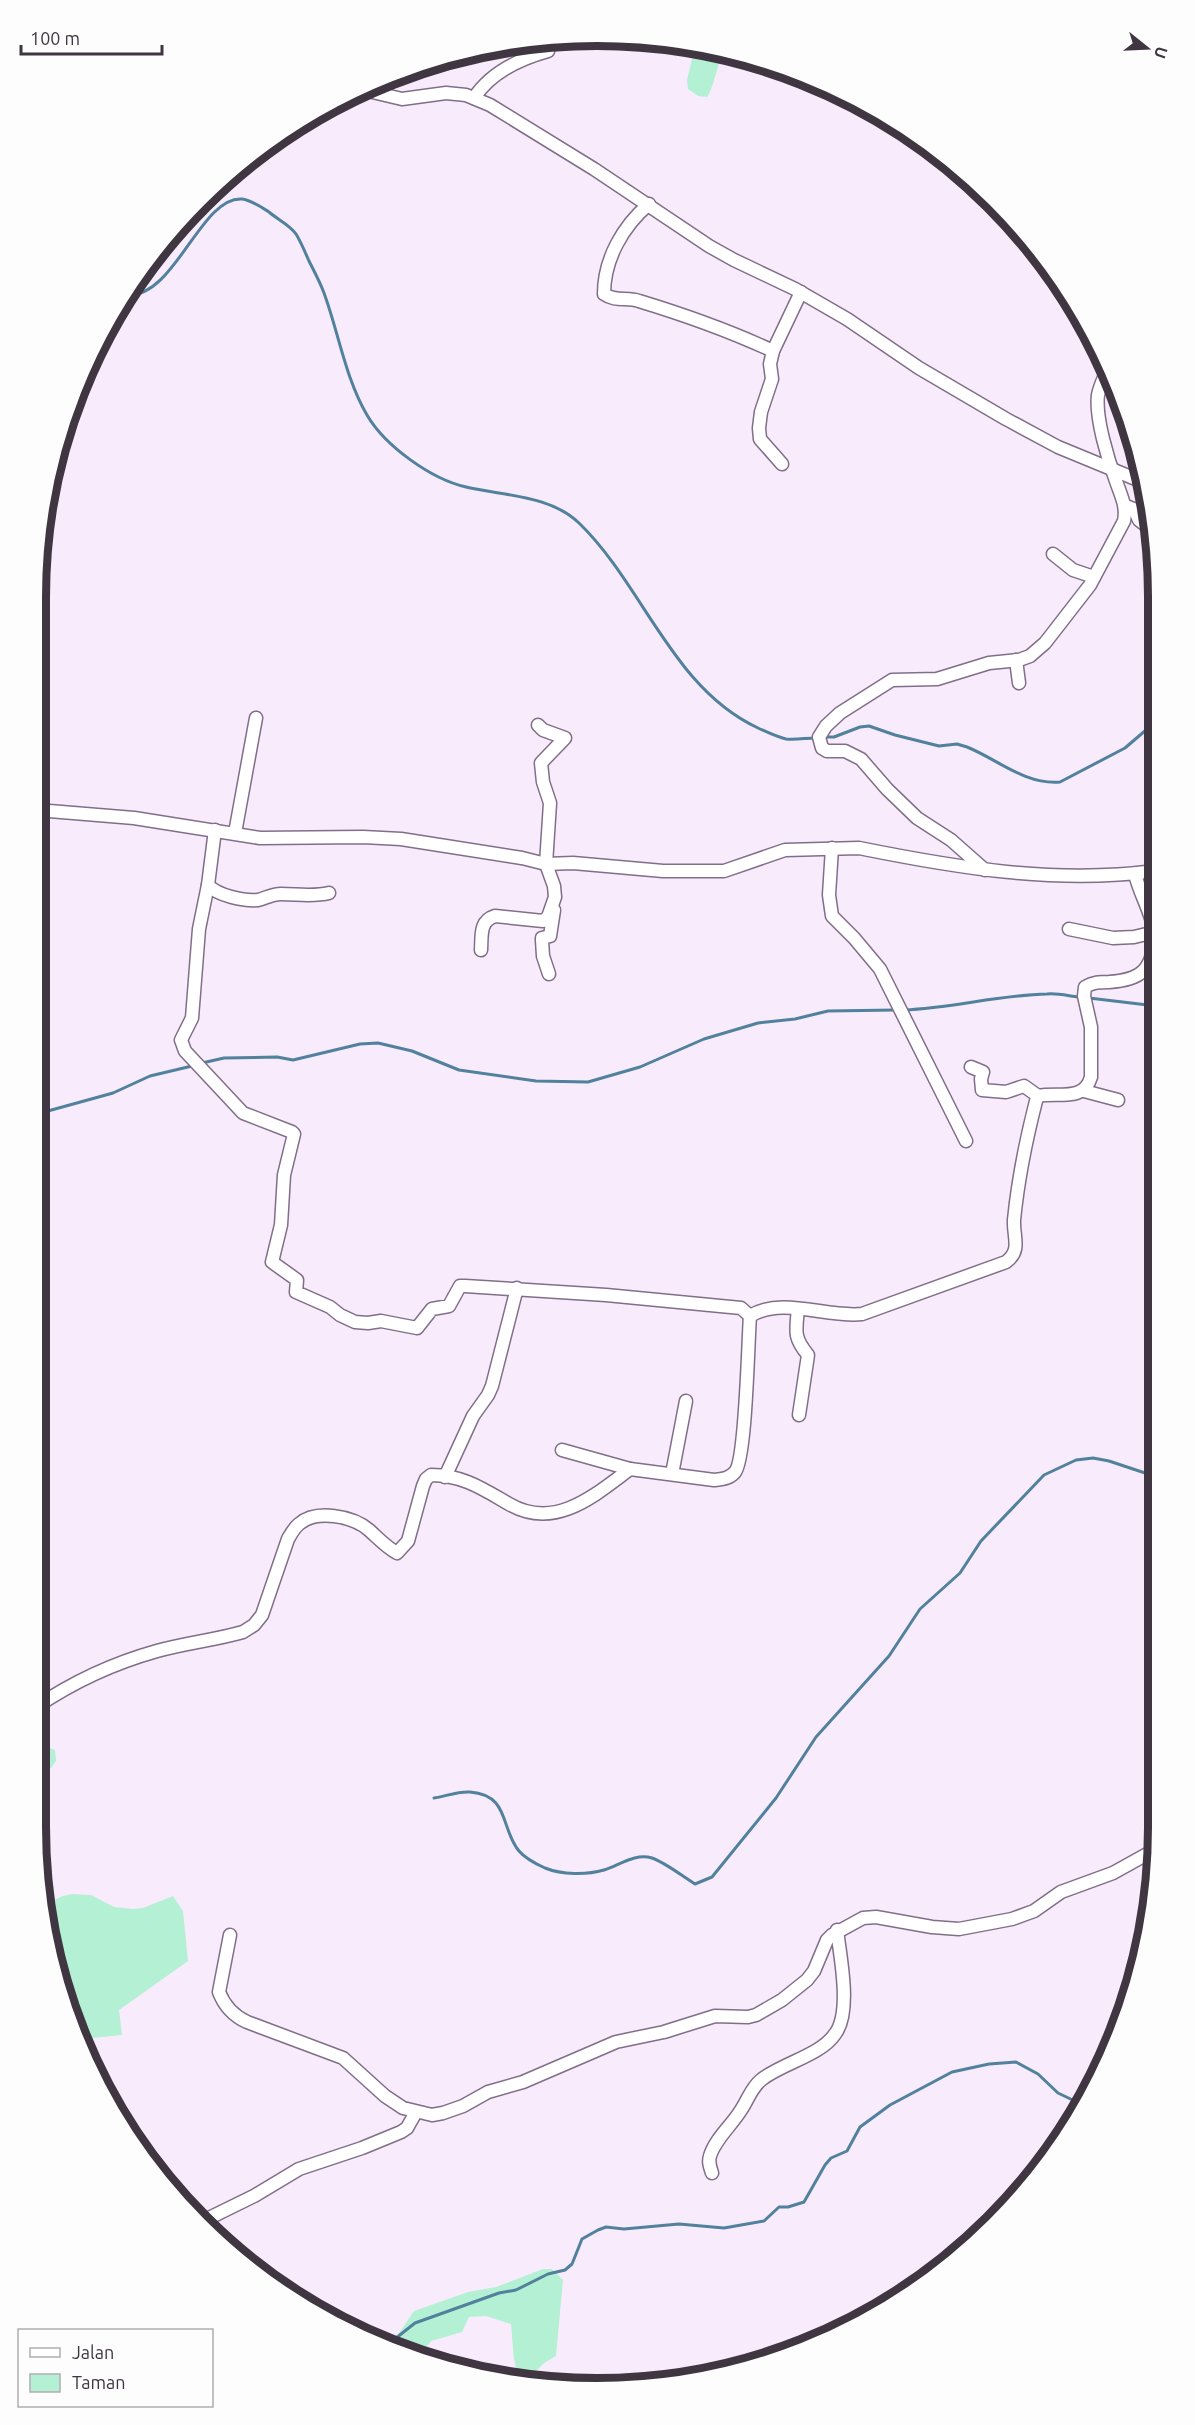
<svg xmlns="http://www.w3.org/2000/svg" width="1195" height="2425" viewBox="0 0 1195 2425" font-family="Ubuntu,sans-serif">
<rect width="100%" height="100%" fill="#f8ebfc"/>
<!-- green -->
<g fill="#b4f1d4">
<path d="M688 46 723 52C718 64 713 89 707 97L698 96 688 89 687 80 693 55Z"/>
<path d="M42 1745 55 1750 56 1761 51 1768 36 1771V1746Z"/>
<path d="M72 1894 91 1895 114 1907 133 1909 143 1908 173 1896 183 1911 188 1961 119 2010 122 2035 82 2039 66 2008 49 1908 52 1901 63 1896Z"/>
<path d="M543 2269H552L563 2280 556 2356 544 2363 531 2376 522 2375 516 2368 514 2360 511 2324 486 2316 469 2317 462 2332 431 2341 422 2353 389 2341 395 2339 414 2311 468 2292 496 2287Z"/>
</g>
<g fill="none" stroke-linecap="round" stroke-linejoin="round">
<!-- stream -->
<g stroke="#51819c" stroke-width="3">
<path d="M128 295C175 297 201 196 242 199 251 200 261 207 269 212 277 219 290 225 296 234 301 242 305 252 309 261 314 271 320 282 324 293 339 334 345 377 367 415 385 446 431 479 466 487 504 496 550 495 579 523 644 586 672 688 758 728 767 732 777 737 786 739 796 740 807 738 816 738"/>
<path d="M823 737H834L860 727 869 726 895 735 939 746 957 744 967 747C997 759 1025 785 1060 782L1125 748 1146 730 1155 727"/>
<path d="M1089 998 1156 1006"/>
<path d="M904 1010C953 1008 999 995 1047 994 1058 993 1069 996 1079 997"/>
<path d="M202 1063 224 1058 277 1057 293 1060 360 1044 378 1043 412 1051 459 1070 536 1081 588 1082 640 1067 704 1039 758 1023 795 1019 828 1011 895 1010"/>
<path d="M37 1114 113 1093 150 1076 192 1066"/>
<path d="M434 1798C446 1796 459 1791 470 1792 510 1795 500 1828 519 1851 525 1858 536 1864 545 1868 562 1875 587 1875 604 1870 620 1865 635 1853 652 1858 666 1863 682 1876 695 1884L712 1877 776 1798 816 1737 889 1656 920 1609 960 1573 981 1541 1044 1475 1076 1460 1093 1458 1109 1461 1157 1477"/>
<path d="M391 2342 415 2323 499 2293 516 2290 548 2274 565 2270 572 2264 582 2239 598 2230 606 2227 624 2229 679 2224 724 2228 764 2221 779 2207H788L804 2202 825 2165 831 2158 847 2151 860 2127 890 2105 952 2072 989 2064 1016 2062 1038 2074 1058 2093 1081 2104"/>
</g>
<defs>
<g id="minor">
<path d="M364 90 402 99 446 93 466 95 490 105 594 169 709 246 734 260 795 289 847 319 919 368 1006 419 1058 447 1143 482"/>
<path d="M474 98C491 72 519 59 548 51"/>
<path d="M649 204C623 226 604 259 604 294 615 302 627 297 639 301 685 315 730 331 773 351"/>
<path d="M782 464 760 439 759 428 761 412 772 379 770 364 773 351 801 292"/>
<path d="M1126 506 1134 509 1139 520 1148 527"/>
<path d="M1053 554 1073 570 1094 577"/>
<path d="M1016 660 1019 683"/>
<path d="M37 810 134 818 260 838 363 837 401 839 522 858 546 864 573 863 663 871H724L785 850 859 848C958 868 1055 884 1155 871"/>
<path d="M215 830 208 885C218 896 244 901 258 900 266 898 272 894 281 894 297 894 313 897 329 893"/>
<path d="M235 833 256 718"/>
<path d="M832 848 829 895 832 916 854 938 880 969 966 1141"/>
<path d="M985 870 951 840 917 818 887 789 861 759 845 751H827L822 748 819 737 826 726 840 713 892 680 937 679 989 663 1019 660 1030 656 1045 643 1090 585 1124 521C1127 506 1121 496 1116 481 1108 460 1095 417 1098 395 1100 385 1104 377 1108 369"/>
<path d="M1135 874C1140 895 1152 913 1155 934"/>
<path d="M208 885 199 929 192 1018 181 1040 185 1051 243 1113 292 1132 294 1134 284 1175 281 1225 272 1262 297 1280 296 1292 330 1307 340 1315 355 1322 368 1323 381 1321 417 1328 432 1309 449 1306 460 1286H465L606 1295 741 1308 750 1316C783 1296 826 1318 862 1314L1006 1262C1022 1250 1013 1237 1014 1220 1018 1180 1026 1140 1036 1101L1038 1096C1059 1092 1084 1102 1091 1077V1027L1084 996 1085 987C1093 982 1100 982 1109 982 1141 980 1152 970 1155 938"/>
<path d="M1069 929 1113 938 1134 937 1155 932"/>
<path d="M481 950C482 936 479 921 495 916L543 921 548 917 555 897 554 886 546 864 550 803 543 782 541 763 565 738 543 730 538 725"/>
<path d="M549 974 543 956 542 940V938L550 936 554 910"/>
<path d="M971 1067 983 1072 981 1079 982 1090 1006 1092 1024 1086 1038 1096"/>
<path d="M1084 1091 1118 1100"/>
<path d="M798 1309C796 1331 793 1337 808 1355L799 1415"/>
<path d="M562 1450 630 1469"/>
<path d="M672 1474 686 1401"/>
<path d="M445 1477 473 1416 488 1395 492 1386 517 1288"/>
<path d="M36 1707C73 1682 114 1663 157 1651 186 1643 215 1640 243 1632L254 1625 262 1615 288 1539C291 1534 294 1528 299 1524 316 1509 353 1516 369 1530 378 1538 386 1547 397 1553L408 1541 423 1486 426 1479 431 1475C463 1475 483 1489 509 1504 555 1531 595 1495 630 1469L714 1480C722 1479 729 1479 735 1472 746 1459 748 1341 750 1316"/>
<path d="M230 1935 219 1992C224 2005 234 2016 247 2022L343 2058 385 2096 403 2108 432 2115 443 2113 463 2106 488 2092 523 2082 616 2042 664 2032 715 2016 748 2017 756 2015 782 2000 807 1980 814 1971 827 1940 832 1935 863 1918 876 1917 932 1927 959 1929 1012 1919 1034 1911 1061 1892 1113 1873 1158 1848"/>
<path d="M712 2173C710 2167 708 2162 710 2156 715 2139 732 2125 741 2110 748 2100 751 2088 761 2080 782 2063 820 2056 835 2034 852 2012 840 1956 837 1930"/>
<path d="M201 2222 254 2196 299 2169 362 2148 401 2132 407 2128 416 2112"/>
</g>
</defs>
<!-- minor casing -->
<use href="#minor" stroke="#816e88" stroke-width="15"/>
<!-- minor -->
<use href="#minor" stroke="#fff" stroke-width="12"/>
</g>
<!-- crop -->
<path d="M0 0H1195V2425H0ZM597 46H597A551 551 0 0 1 1148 597V1827A551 551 0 0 1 597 2378H597A551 551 0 0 1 46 1827V597A551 551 0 0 1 597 46Z" fill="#fdfdfd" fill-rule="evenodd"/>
<path fill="none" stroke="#3f3642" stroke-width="8" d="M597 46H597A551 551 0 0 1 1148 597V1827A551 551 0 0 1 597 2378H597A551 551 0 0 1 46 1827V597A551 551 0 0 1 597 46Z"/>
<!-- legend -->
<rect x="18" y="2329" width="195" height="78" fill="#fdfdfd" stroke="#b1adb2" stroke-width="1.5"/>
<rect x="30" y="2348" width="30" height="9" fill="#ffffff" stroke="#b1adb2" stroke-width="1.5"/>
<text x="72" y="2359" font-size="18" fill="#3f3642">Jalan</text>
<rect x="30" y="2374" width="30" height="18" fill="#b4f1d4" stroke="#b1adb2" stroke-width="1.5"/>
<text x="72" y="2389" font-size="18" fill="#3f3642">Taman</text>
<!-- north arrow -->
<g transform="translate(1147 48) rotate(108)" stroke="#fdfdfd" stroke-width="4.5" paint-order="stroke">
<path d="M0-4.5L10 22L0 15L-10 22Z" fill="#3f3642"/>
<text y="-9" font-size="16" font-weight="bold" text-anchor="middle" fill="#3f3642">U</text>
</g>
<!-- scale -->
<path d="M21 45v9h141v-9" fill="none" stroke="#3f3642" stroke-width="3"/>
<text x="30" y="45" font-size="18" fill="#3f3642" stroke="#fdfdfd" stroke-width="4.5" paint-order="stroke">100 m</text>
</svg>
